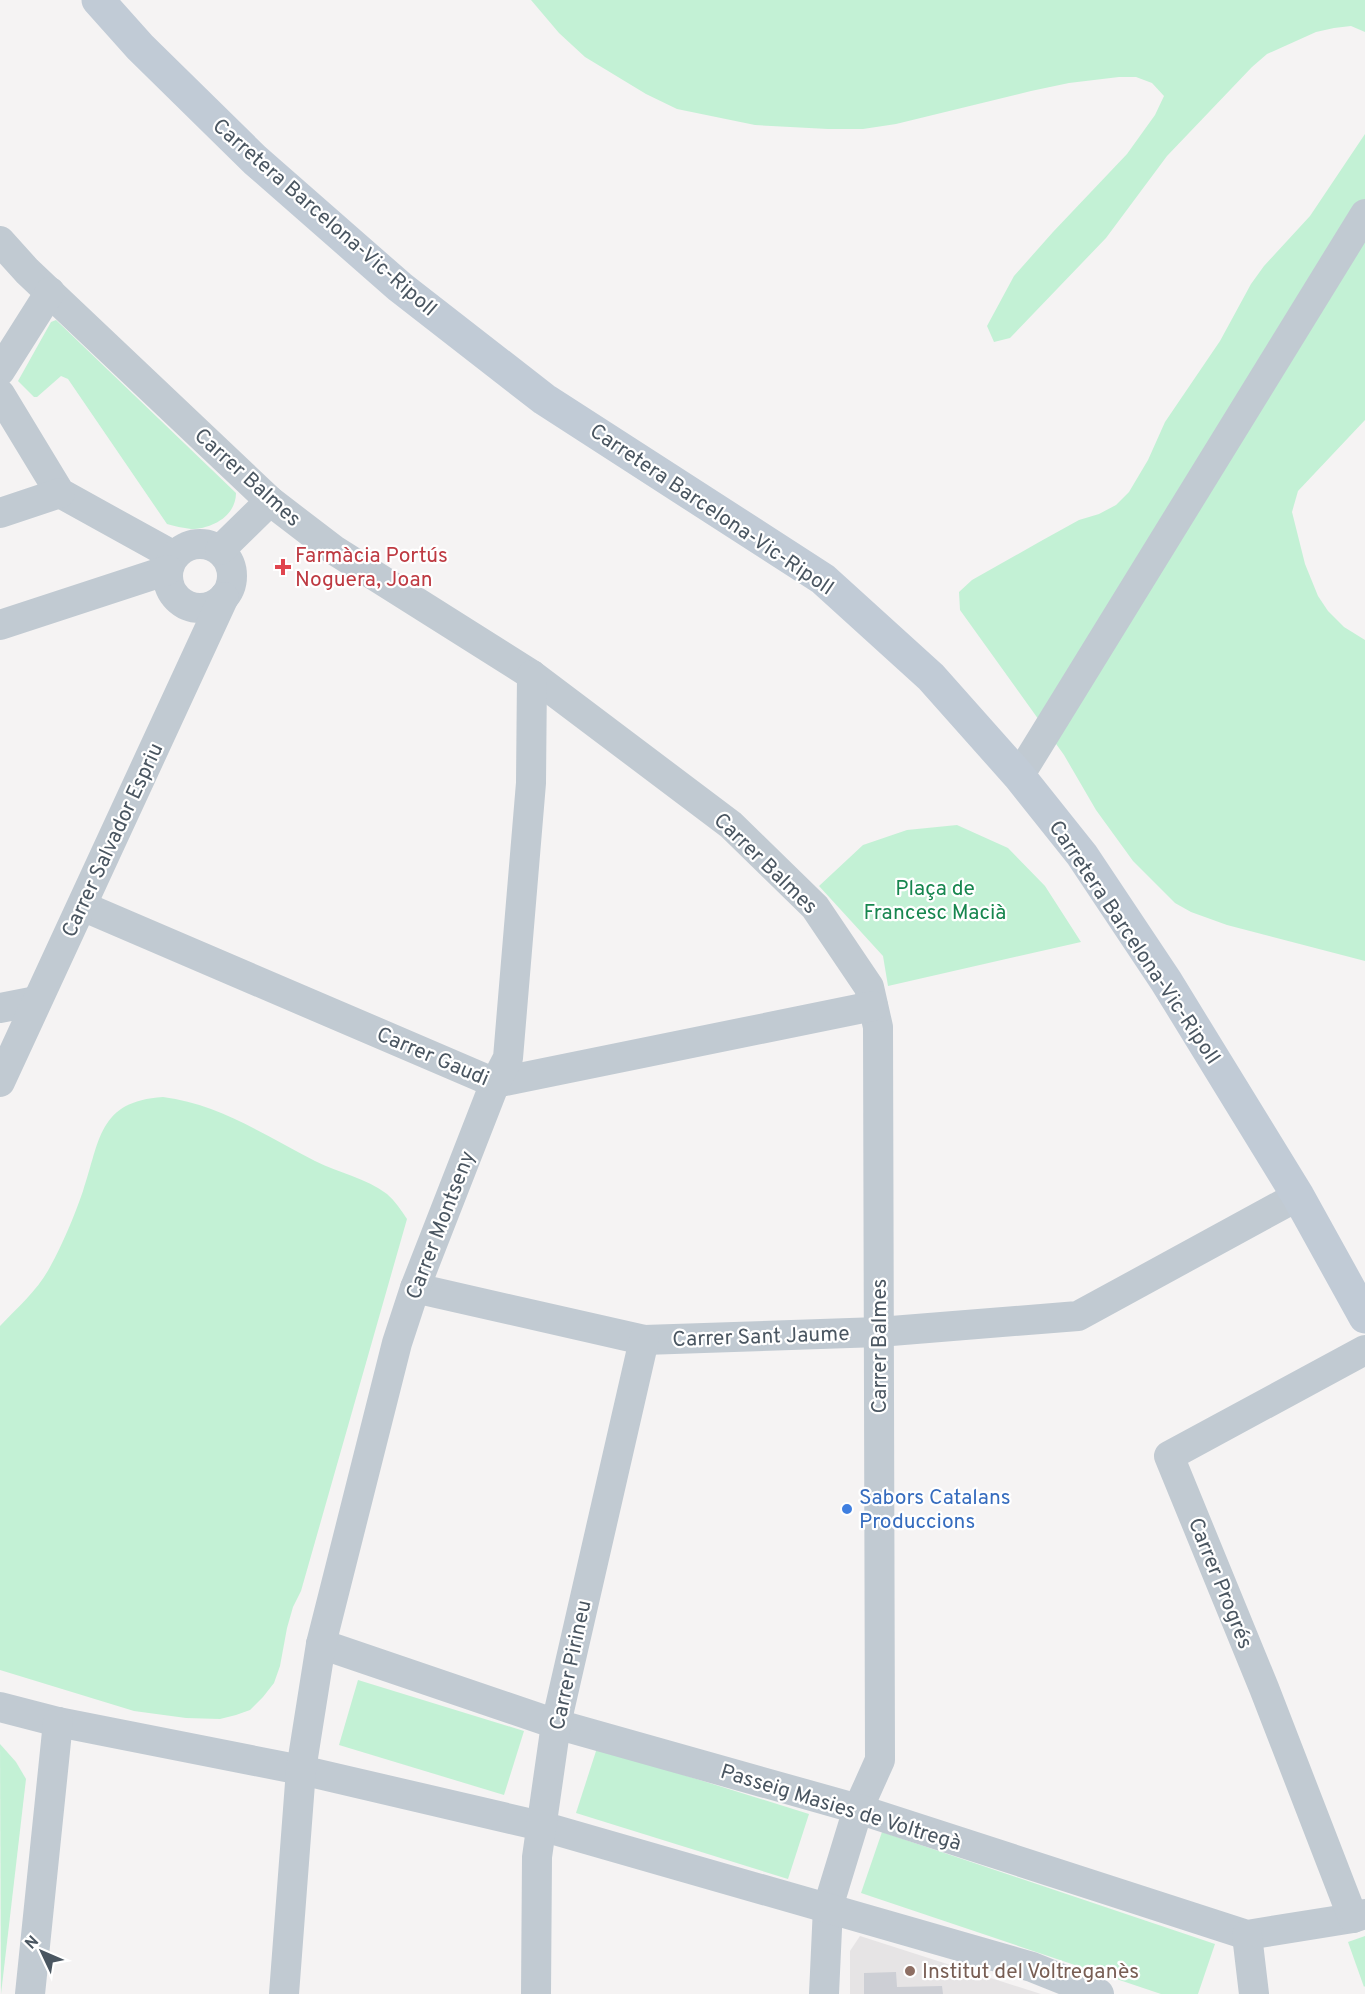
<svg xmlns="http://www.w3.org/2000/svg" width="1365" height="1994" viewBox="0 0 1365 1994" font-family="Overpass,sans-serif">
<rect width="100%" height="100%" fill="#f5f3f3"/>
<!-- education -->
<path fill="#e6e4e5" d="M860 1936 1041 1994H850V1951Z"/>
<!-- green -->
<g fill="#c3f1d5">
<path d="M531 0H1365V32L1351 26 1334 28 1316 32 1267 54 1252 67 1167 156 1106 238 1010 338 994 342 987 326 1014 276 1053 232 1127 154 1155 115 1164 96 1152 83 1136 77H1119L1069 83 1031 91 896 124 863 129H828L755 125 677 109 646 94 585 57 559 33Z"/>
<path d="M1365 134V420L1298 491 1292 512 1305 564 1318 596 1328 611 1344 627 1365 640V961L1227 925 1191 912 1175 903 1133 861 1096 810 1064 755 960 610 959 592 972 580 1041 541 1079 520 1099 514 1116 505 1129 492 1148 460 1165 422 1220 341 1251 284 1264 266 1310 216Z"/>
<path d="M56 320 236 493C236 516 212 529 191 529 183 528 174 526 167 524L68 379 61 376 37 397H34L18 381 51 322Z"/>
<path d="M957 825 1008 848 1045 886 1081 942 888 986 883 956 819 886 863 845 907 830Z"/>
<path d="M163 1097C219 1104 266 1136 315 1161 339 1173 366 1178 387 1194 395 1201 401 1210 407 1219L301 1591 293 1607 287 1628 280 1666 274 1683 263 1697 250 1710 236 1715 220 1719 186 1718 134 1711 0 1670V1326C18 1307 38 1290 50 1267 63 1243 74 1217 83 1191 100 1141 98 1101 163 1097Z"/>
<path d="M358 1680 524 1731 504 1795 339 1745Z"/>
<path d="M0 1744 16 1762 26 1779 1 1994Z"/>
<path d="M597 1748 809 1814 788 1879 576 1813Z"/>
<path d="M882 1832 1215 1944 1198 1994H1161L861 1893Z"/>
<path d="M1365 1936V1986L1364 1987 1348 1942Z"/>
</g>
<!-- building -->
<path fill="#cdcfd5" d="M896 1972 897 1987 942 1986 943 1994H864V1973Z"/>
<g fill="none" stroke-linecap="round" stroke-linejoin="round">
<!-- street -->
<g stroke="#c1cad2" stroke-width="30">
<path d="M0 241 27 271 270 501 334 550 532 675 731 825 815 907 869 987 878 1027 880 1760 858 1809 828 1907 824 1994"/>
<path d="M0 371 50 292"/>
<path d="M0 394 60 493 174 556"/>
<path d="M0 513 60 493"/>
<circle cx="200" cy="576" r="32"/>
<path d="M220 550 270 501"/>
<path d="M0 625 168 570"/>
<path d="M1019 776 1365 214"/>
<path d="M82 906 495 1083 873 1006"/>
<path d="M0 1008 36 1001"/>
<path d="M0 1082 224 597"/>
<path d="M415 1288 644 1340 879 1332 1078 1316 1298 1196"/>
<path d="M321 1644 556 1724 858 1809 1247 1935 1353 1918 1365 1914"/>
<path d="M0 1707 58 1722 301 1770 541 1826 1032 1967 1099 1994"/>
<path d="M1353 1918 1264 1688 1169 1456 1365 1350"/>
<path d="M1247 1935 1254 1994"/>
<path d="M30 1994 58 1722"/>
<path d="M284 1994 301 1770 321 1644 397 1343 415 1288 495 1083 508 1058 531 783 532 675"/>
<path d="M536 1994 537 1857 556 1724 644 1340"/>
</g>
<!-- secondary -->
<path stroke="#c1cbd6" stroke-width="33" d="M98 0 140 47 255 160 400 287 544 399 823 579 931 677 1019 776 1082 855 1166 981 1298 1196 1365 1317"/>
</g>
<!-- markers -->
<path fill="#e0444e" stroke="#fff" stroke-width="2" d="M280 558h6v6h6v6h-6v6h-6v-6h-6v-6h6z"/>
<circle fill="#3f7fe0" stroke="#fff" stroke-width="2" cx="847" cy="1509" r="6"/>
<circle fill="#8d6e63" stroke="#fff" stroke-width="2" cx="910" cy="1971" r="6"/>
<g text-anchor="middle" stroke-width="4.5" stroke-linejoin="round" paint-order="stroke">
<!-- street labels -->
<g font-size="21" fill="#4a5661" stroke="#fff">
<text transform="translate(325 217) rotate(41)" y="7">Carretera Barcelona-Vic-Ripoll</text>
<text transform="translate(248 477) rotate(42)" y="7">Carrer Balmes</text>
<text transform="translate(712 509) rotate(34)" y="7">Carretera Barcelona-Vic-Ripoll</text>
<text transform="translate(112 840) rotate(-65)" y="7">Carrer Salvador Espriu</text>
<text transform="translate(766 863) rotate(44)" y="7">Carrer Balmes</text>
<text transform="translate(1135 942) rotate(56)" y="7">Carretera Barcelona-Vic-Ripoll</text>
<text transform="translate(433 1056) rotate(23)" y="7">Carrer Gaudi</text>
<text transform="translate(440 1225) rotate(-69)" y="7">Carrer Montseny</text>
<text transform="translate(761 1336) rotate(-2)" y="7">Carrer Sant Jaume</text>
<text transform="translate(879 1346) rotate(-90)" y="7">Carrer Balmes</text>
<text transform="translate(1221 1583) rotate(68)" y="7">Carrer Progrés</text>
<text transform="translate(570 1665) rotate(-78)" y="7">Carrer Pirineu</text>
<text transform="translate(841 1807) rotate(17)" y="7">Passeig Masies de Voltregà</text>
</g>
<!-- health labels -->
<g font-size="21" fill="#be3a42" stroke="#fff" text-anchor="start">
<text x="295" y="562">Farmàcia Portús<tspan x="295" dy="24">Noguera, Joan</tspan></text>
</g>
<!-- park labels -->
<g font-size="21" fill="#17864f" stroke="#fff">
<text x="935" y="895">Plaça de<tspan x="935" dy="24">Francesc Macià</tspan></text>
</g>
<!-- shop labels -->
<g font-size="21" fill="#366cbe" stroke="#fff" text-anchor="start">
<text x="859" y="1504">Sabors Catalans<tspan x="859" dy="24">Produccions</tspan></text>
</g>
<!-- education labels -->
<g font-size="21" fill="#785e54" stroke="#fff" text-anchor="start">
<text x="922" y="1978">Institut del Voltreganès</text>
</g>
</g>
<!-- north arrow -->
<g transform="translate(42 1952) rotate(314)" stroke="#ffffff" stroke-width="4.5" paint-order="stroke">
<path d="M0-4.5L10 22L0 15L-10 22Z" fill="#4a5661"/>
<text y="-9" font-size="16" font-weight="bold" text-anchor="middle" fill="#4a5661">N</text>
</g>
</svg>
